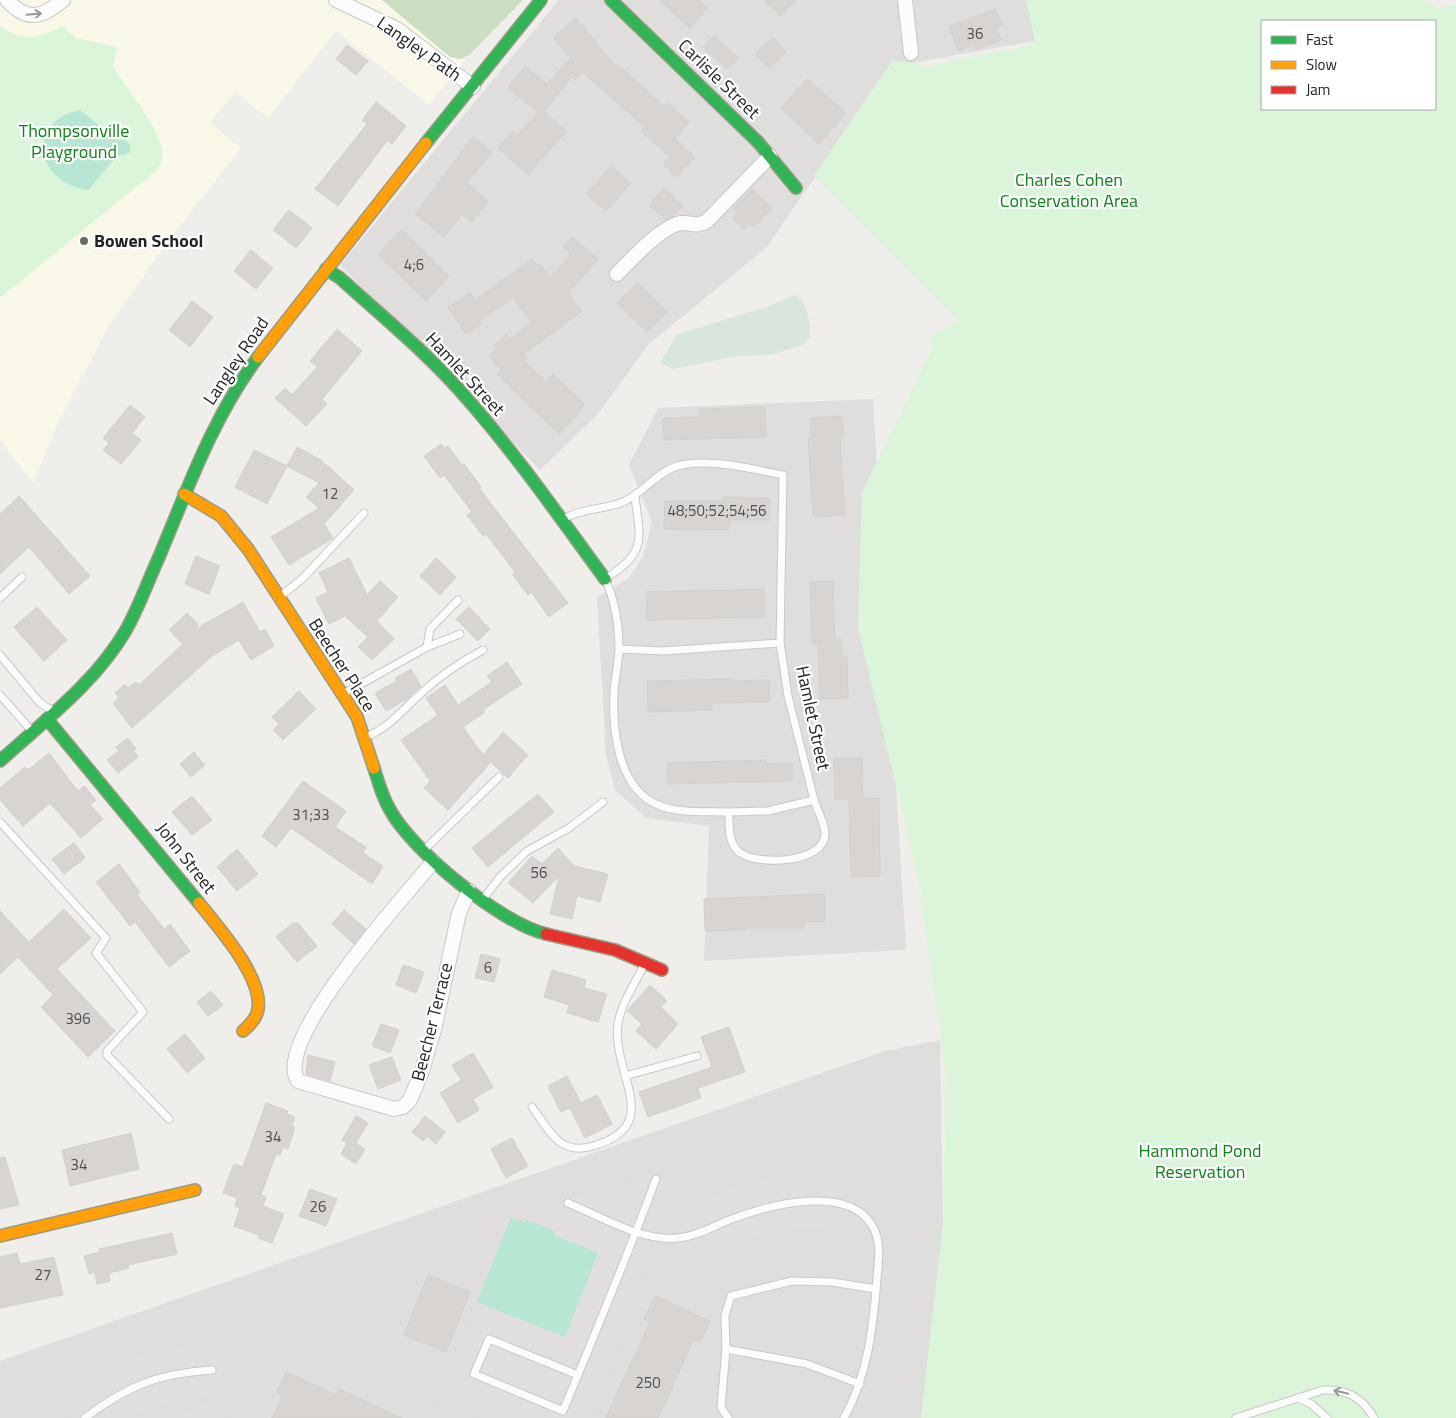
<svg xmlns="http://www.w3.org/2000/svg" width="1456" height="1418" viewBox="0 0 1456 1418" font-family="'Titillium Web',sans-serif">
<rect width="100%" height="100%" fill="#f0eeeb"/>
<!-- residential -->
<g fill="#dfdedc">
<path d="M559 0H1062L1068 35 890 67 767 247 648 345 597 415 540 470 340 265Z"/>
<path d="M873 399 906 950 704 961 709 826 646 818 615 790 606 755 597 597 628 579 643 557 652 522 629 465 658 408Z"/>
<path d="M940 1040 943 1225 921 1418H0V1361L885 1051Z"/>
</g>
<!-- education -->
<path fill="#f8f7e8" d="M0 0H382L450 57 461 59 469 55 429 105 336 31 268 118 235 92 210 123 241 148 172 236 108 327 57 425 33 483 0 440Z"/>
<!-- forest -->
<path fill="#cbdec1" d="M382 0H523L469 55 461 59 450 57Z"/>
<!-- wetland -->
<path fill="#d9e6de" d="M795 295C809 304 810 323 810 338L803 345 770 355 731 357 674 369 660 363 676 335 769 306Z"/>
<!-- park -->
<g fill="#daf5da" fill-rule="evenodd">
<path d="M1026 0H1421L1437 8 1456 5V1418H921L943 1225 946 1075 919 881 858 628 862 493 929 355 932 345 930 336 960 321 814 175 893 60 929 66 1036 44ZM1262 21H1435V109H1262Z"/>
<path d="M0 26C24 42 36 40 62 26L76 38 117 47 113 67C125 88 167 135 162 159 162 163 159 167 157 170L0 298Z"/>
</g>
<!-- pitch -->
<g fill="#b7e6d2">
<path d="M80 110 117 140H125L130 145V152L123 155H118L88 190C34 182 26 121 80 110Z"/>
<path d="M511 1217 525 1223 526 1220 555 1231 554 1235 598 1253 565 1337 477 1302Z"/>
</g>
<!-- parking -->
<g fill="#e0dfde">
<path d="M633 1170 678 1187 638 1291 643 1295 640 1304H636L633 1313 636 1314 629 1332 626 1331 602 1396 598 1395 595 1404 598 1406 593 1418H536L530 1407 500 1395 489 1402 487 1418H477L472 1410 465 1407H434L477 1303 566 1338 599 1253 555 1235 573 1194 617 1210Z"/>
<path d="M810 1175H841L843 1191 839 1211 833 1210 829 1226 792 1228 766 1232 719 1250 696 1205 729 1190 772 1178Z"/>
<path d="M205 1344H214L221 1364V1372L213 1395 185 1398 154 1405 126 1418H67L74 1413 66 1401 67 1398 90 1380 114 1367 139 1356Z"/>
<path d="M214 1402 227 1418H176L203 1405Z"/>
</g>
<!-- building -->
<g fill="#d7d4d2" stroke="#d3d0cc">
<path d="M659 0H698L707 8 690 28Z"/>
<path d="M764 0H796L781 16Z"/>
<path d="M996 9 1002 25 996 27 1001 40 976 49 975 45 958 51 949 26Z"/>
<path d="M576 18 616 67 618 65 664 106 667 103 689 122 675 138 695 158 676 177 663 163 671 157 641 131 645 127 582 72 575 80 572 76 544 112 566 131 528 175 498 148 512 132 517 136 538 112 508 88 525 66 547 84 571 58 553 38Z"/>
<path d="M714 36 738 58 727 69 703 47Z"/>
<path d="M773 37 786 52 769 68 755 54Z"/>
<path d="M347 45 368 61 356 75 336 59Z"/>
<path d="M807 79 846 113 819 144 781 108Z"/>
<path d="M376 102 406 126 392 144 387 141 338 206 315 189 367 124 362 120Z"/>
<path d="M473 137 492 152 467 183 488 201 472 222 462 214 444 237 415 214Z"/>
<path d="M611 166 631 183 606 211 586 194Z"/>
<path d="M664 188 683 206 673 216 666 220 649 205Z"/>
<path d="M752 189 772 208 754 227 749 224 744 229 733 219 738 213 733 209Z"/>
<path d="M289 210 312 228 296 248 273 230Z"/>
<path d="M402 230 449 276 426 301 378 254Z"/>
<path d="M572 237 598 259 568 293 582 311 524 354 527 358 524 361 546 382 553 374 584 404 577 413 579 414 559 434 497 374 501 371 489 355 497 349 494 345 507 335 510 339 532 322 513 298 479 321 481 324 466 334 448 308 470 293 475 300 532 259 538 266 540 264 550 278 571 254 563 247Z"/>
<path d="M251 250 273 268 256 289 234 271Z"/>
<path d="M638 283 667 312 647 332 617 303Z"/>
<path d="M192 301 213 317 190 347 169 330Z"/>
<path d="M337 329 362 351 322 399 327 404 306 426 275 398 285 388 292 395 317 367 310 361Z"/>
<path d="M130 405 145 417 132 433 141 440 121 464 103 450 109 443 103 438Z"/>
<path d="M765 407 766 437 664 440 663 418 699 417V409Z"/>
<path d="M842 416 844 438 840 439 845 515 813 517 808 439 811 438 810 418Z"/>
<path d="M441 444 444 448 448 446 462 465 464 464 481 487 479 488 568 603 549 617 531 592 528 595 512 574 515 572 486 534 483 536 467 515 472 512 444 475 440 478 424 456Z"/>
<path d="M297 447 321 460 354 490 324 524 333 538 289 565 271 537 319 508 306 497 319 483 287 466Z"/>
<path d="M254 450 287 466 267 504 235 487Z"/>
<path d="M19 496 90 576 69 594 29 547 0 574V514Z"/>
<path d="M723 497 770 498V520H729V530L664 529 665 501H723Z"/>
<path d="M196 556 220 566 209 594 185 584Z"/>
<path d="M349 558 367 595 380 581 398 597 377 621 394 639 372 660 358 647 368 637 345 616 329 624 316 598 328 592 319 573Z"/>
<path d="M436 558 456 577 440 595 420 576Z"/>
<path d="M833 581 835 640H842V656H847L848 698 820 699 818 643H812L810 582Z"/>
<path d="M764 589V617L647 620 646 592Z"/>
<path d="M243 602 260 632 265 629 274 646 251 660 239 640 212 656 132 728 113 703 119 698 115 693 125 684 128 688 136 682 139 685 183 644 169 630 187 613 198 624 196 629Z"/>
<path d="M37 607 67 640 44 661 14 627Z"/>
<path d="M469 607 490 629 478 641 456 619Z"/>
<path d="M507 662 522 684 484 709V713L463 727 483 755 503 732 528 755 508 778 486 758 490 763 448 810 424 788 430 781 401 740 438 715 426 698 445 685 458 705 492 682 487 676Z"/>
<path d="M411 669 421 686 407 699 386 711 375 693 397 681 395 678Z"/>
<path d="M732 679V681L769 680 770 702 712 703V710L648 712 647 681Z"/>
<path d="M299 691 316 709 283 740 273 730 279 724 272 717Z"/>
<path d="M128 738 136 749 133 751 138 757 118 773 107 760 119 751 116 747Z"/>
<path d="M194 752 205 765 191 777 180 764Z"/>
<path d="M49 753 78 791 84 786 96 800 90 805 103 819 81 838 50 803 23 826 0 800V788L25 767 28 770Z"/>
<path d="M862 758 863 799 879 798 880 876 851 877 849 799H835L834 759Z"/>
<path d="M766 760V764L792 763V781L668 784 667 763Z"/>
<path d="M303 781 346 811 335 827 366 847 363 853 383 866 372 884 291 828 276 847 262 836Z"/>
<path d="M538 794 554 812 488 867 472 848Z"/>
<path d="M192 796 212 820 192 835 172 812Z"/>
<path d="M74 843 85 858 64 874 52 859Z"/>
<path d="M558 848 574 866 608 874 600 902 577 896 572 919 550 914 559 876 533 903 508 883 532 856 542 864Z"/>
<path d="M237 849 258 874 237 891 217 867Z"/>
<path d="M119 864 140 892 137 894 164 929 170 924 190 951 169 967 135 922 130 926 96 882Z"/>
<path d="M825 894V922H804V928H745V930L705 931 704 899Z"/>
<path d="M64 909 91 938 57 969 115 1031 88 1057 41 1007 53 995 18 957 0 974V911L29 942Z"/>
<path d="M344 910 366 929 354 944 332 924Z"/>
<path d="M293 923H298L317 946 297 962 276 937Z"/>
<path d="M481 954 500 959 494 982 475 978Z"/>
<path d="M403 965 424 972 416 993 396 985Z"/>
<path d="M552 970 586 980 584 988 607 994 598 1022 567 1013 569 1005 544 997Z"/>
<path d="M650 985 667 1001 661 1007 678 1024 656 1049 636 1031 642 1024 627 1011Z"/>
<path d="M211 991 223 1005 208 1016 197 1002Z"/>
<path d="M381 1024 399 1030 390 1053 372 1046Z"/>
<path d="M729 1027 745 1072 698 1088 701 1098 648 1117 639 1092 712 1067 701 1037Z"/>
<path d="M185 1034 205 1058 187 1073 167 1049Z"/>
<path d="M473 1053 493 1087 473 1099 479 1110 458 1123 440 1093 461 1080 452 1065Z"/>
<path d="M308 1055 335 1062 330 1081 306 1074Z"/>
<path d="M392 1057 401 1080 378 1089 369 1065Z"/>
<path d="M567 1076 581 1103 561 1112 548 1086Z"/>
<path d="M597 1095 612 1124 585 1138 570 1108Z"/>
<path d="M266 1103 288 1111 287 1114 295 1117 292 1126 295 1127 288 1149 283 1147 280 1155 276 1154 261 1195 266 1197 263 1206 284 1214 272 1243 258 1238 259 1235 234 1226 240 1208 235 1206 237 1198 223 1193 234 1164 243 1167Z"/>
<path d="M356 1116 368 1123 356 1143 365 1149 356 1164 341 1154 347 1143 342 1140Z"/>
<path d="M425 1116 445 1132 436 1144 427 1136 423 1141 412 1132Z"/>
<path d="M131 1133 139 1169 70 1186 62 1150Z"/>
<path d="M512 1138 528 1166 506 1178 491 1149Z"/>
<path d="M5 1157 19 1205 0 1209V1158Z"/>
<path d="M310 1189 337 1199 326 1226 299 1216Z"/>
<path d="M172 1233 177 1254 128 1265 129 1268 109 1273 110 1281 97 1284 95 1272 89 1274 84 1256 100 1252 99 1249Z"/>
<path d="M17 1253 20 1264 54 1257 63 1295 0 1308V1257Z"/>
<path d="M428 1275 470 1292 446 1352 404 1335Z"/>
<path d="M655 1296 710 1321 700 1342 694 1339 658 1418H606L650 1322 644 1319Z"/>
<path d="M286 1372 336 1395 339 1389 402 1418H272L283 1395 277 1392Z"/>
</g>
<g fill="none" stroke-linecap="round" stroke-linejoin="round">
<defs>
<g id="lane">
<path d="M635 497C641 543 646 552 605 579 615 600 619 626 619 650 618 664 615 678 614 692 612 729 618 787 656 804 677 814 706 811 729 812 729 826 728 843 739 852 756 866 826 864 825 833 825 823 817 810 814 800L768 811 729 812"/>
<path d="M562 520C581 508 603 510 623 502 641 494 652 478 670 469 697 455 753 469 783 475L780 643"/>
<path d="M281 596 303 578 364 513"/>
<path d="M0 598 22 577"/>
<path d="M427 647 430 629 458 600"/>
<path d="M619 649 663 651 780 643 788 696 814 800"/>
<path d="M0 655 40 703 53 711"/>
<path d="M343 694 427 647 460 634"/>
<path d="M0 695 31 730"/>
<path d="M365 737C386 730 401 712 417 697 436 679 460 662 483 650"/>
<path d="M0 822 106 938 96 953 143 1012 107 1051V1055L169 1119"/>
<path d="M425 849 499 777"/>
<path d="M484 898 500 877 527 851 569 828 603 802"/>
<path d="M625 1076 697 1056"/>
<path d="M532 1107C550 1131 559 1156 593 1146 666 1125 611 1074 618 1024 621 1003 635 984 644 965"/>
<path d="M568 1203C602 1217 642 1242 679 1238 698 1236 715 1225 732 1219 769 1205 849 1183 873 1227 882 1243 878 1262 877 1279 873 1327 868 1375 844 1418"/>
<path d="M726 1349 807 1364 860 1384"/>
<path d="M578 1375 489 1339 474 1374 563 1411C595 1334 627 1257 656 1179"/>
<path d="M1298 1398 1311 1404 1327 1418"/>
<path d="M85 1418C126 1386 160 1373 212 1370"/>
<path d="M728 1418 721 1407 726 1349 725 1315 731 1296 792 1281 832 1282 876 1289"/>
<path d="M1236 1418 1323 1390C1346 1389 1362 1397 1374 1418"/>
</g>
<g id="street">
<path d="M7 0C27 22 42 18 63 0"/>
<path d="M336 0 397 29 473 87"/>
<path d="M905 0 911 53"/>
<path d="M617 274C632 259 657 231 677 224 689 220 694 229 707 221L770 156"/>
<path d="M433 862C406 895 271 1042 298 1081L394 1109 403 1107 410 1100 422 1071 435 1026 459 913 469 891"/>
</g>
<g id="fast">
<path d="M611 0 758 142 796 188"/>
<path d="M426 143 541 0"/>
<path d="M326 269 340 278C384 318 431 356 469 401 518 457 561 519 605 579"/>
<path d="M47 719 199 903"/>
<path d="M0 761C44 721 96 682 126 630 139 607 148 581 159 557 188 488 213 417 258 357"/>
<path d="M374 768C378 781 382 796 389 808 410 849 500 923 546 934"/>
</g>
<g id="slow">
<path d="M258 357 426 143"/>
<path d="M184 494 221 516 248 549 357 717 374 768"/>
<path d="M199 903C218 927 263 977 258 1009 257 1018 250 1025 243 1031"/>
<path d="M0 1236 195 1190"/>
</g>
<path id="jam" d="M546 934 615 950 662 970"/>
</defs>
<!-- lane casing -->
<use href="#lane" stroke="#c9c8c7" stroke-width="9"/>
<!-- street casing -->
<use href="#street" stroke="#c9c8c7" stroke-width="16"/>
<!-- fast casing -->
<use href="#fast" stroke="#999a82" stroke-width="14"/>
<!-- slow casing -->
<use href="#slow" stroke="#999a82" stroke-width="14"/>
<!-- jam casing -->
<use href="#jam" stroke="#999a82" stroke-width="14"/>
<!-- lane -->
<use href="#lane" stroke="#fdfcfc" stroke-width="7"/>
<!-- street -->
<use href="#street" stroke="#fdfcfc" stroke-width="14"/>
<!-- fast -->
<use href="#fast" stroke="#30b455" stroke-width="11"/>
<!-- slow -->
<use href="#slow" stroke="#ff9f0a" stroke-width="11"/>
<!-- jam -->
<use href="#jam" stroke="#e5322d" stroke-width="11"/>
</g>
<!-- one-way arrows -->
<defs><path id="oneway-shaft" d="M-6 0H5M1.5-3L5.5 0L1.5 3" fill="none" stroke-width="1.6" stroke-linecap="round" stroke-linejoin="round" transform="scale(1.25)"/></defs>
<g stroke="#9a9a9a">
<use href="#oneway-shaft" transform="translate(34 14) rotate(-5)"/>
<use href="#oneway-shaft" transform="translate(1341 1392) rotate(-167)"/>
</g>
<!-- markers -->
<circle fill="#6a6968" stroke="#fff" stroke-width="2" cx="84" cy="241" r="5"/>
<g text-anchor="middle" stroke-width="4.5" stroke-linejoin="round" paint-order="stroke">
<!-- number labels -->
<g font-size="15" fill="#4f4e4e">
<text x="975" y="39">36</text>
<text x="414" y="270">4;6</text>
<text x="330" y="499">12</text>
<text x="717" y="516">48;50;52;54;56</text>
<text x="311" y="820">31;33</text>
<text x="539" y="878">56</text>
<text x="488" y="973">6</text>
<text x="78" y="1024">396</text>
<text x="273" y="1142">34</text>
<text x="79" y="1170">34</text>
<text x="318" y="1212">26</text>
<text x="43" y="1280">27</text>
<text x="648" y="1388">250</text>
</g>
<!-- street labels -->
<g font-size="18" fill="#222" stroke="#fff">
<text transform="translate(419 49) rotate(35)" y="6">Langley Path</text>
<text transform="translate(719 79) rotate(44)" y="6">Carlisle Street</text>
<text transform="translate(236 361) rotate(-56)" y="6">Langley Road</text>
<text transform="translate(465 374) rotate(47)" y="6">Hamlet Street</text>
<text transform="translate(342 665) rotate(57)" y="6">Beecher Place</text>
<text transform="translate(813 718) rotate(78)" y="6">Hamlet Street</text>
<text transform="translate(186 858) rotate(52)" y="6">John Street</text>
<text transform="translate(432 1022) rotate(-76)" y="6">Beecher Terrace</text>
</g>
<!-- park labels -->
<g font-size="18" fill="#0c8416" stroke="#fff">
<text x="74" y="137">Thompsonville<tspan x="74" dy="21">Playground</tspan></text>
<text x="1069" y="186">Charles Cohen<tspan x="1069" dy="21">Conservation Area</tspan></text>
<text x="1200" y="1157">Hammond Pond<tspan x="1200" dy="21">Reservation</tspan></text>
</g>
<!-- poi labels -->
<g font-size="18" font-weight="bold" fill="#222" stroke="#fff" text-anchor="start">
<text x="94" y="247">Bowen School</text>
</g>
</g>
<!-- legend -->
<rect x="1261" y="20" width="175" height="90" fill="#ffffff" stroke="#a7a7a7"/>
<rect x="1271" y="36" width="25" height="8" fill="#30b455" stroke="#a7a7a7"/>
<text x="1306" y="45" font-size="15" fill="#222222">Fast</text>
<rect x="1271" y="61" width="25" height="8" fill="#ff9f0a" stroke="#a7a7a7"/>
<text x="1306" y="70" font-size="15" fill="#222222">Slow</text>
<rect x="1271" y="86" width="25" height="8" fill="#e5322d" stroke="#a7a7a7"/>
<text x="1306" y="95" font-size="15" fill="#222222">Jam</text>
</svg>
